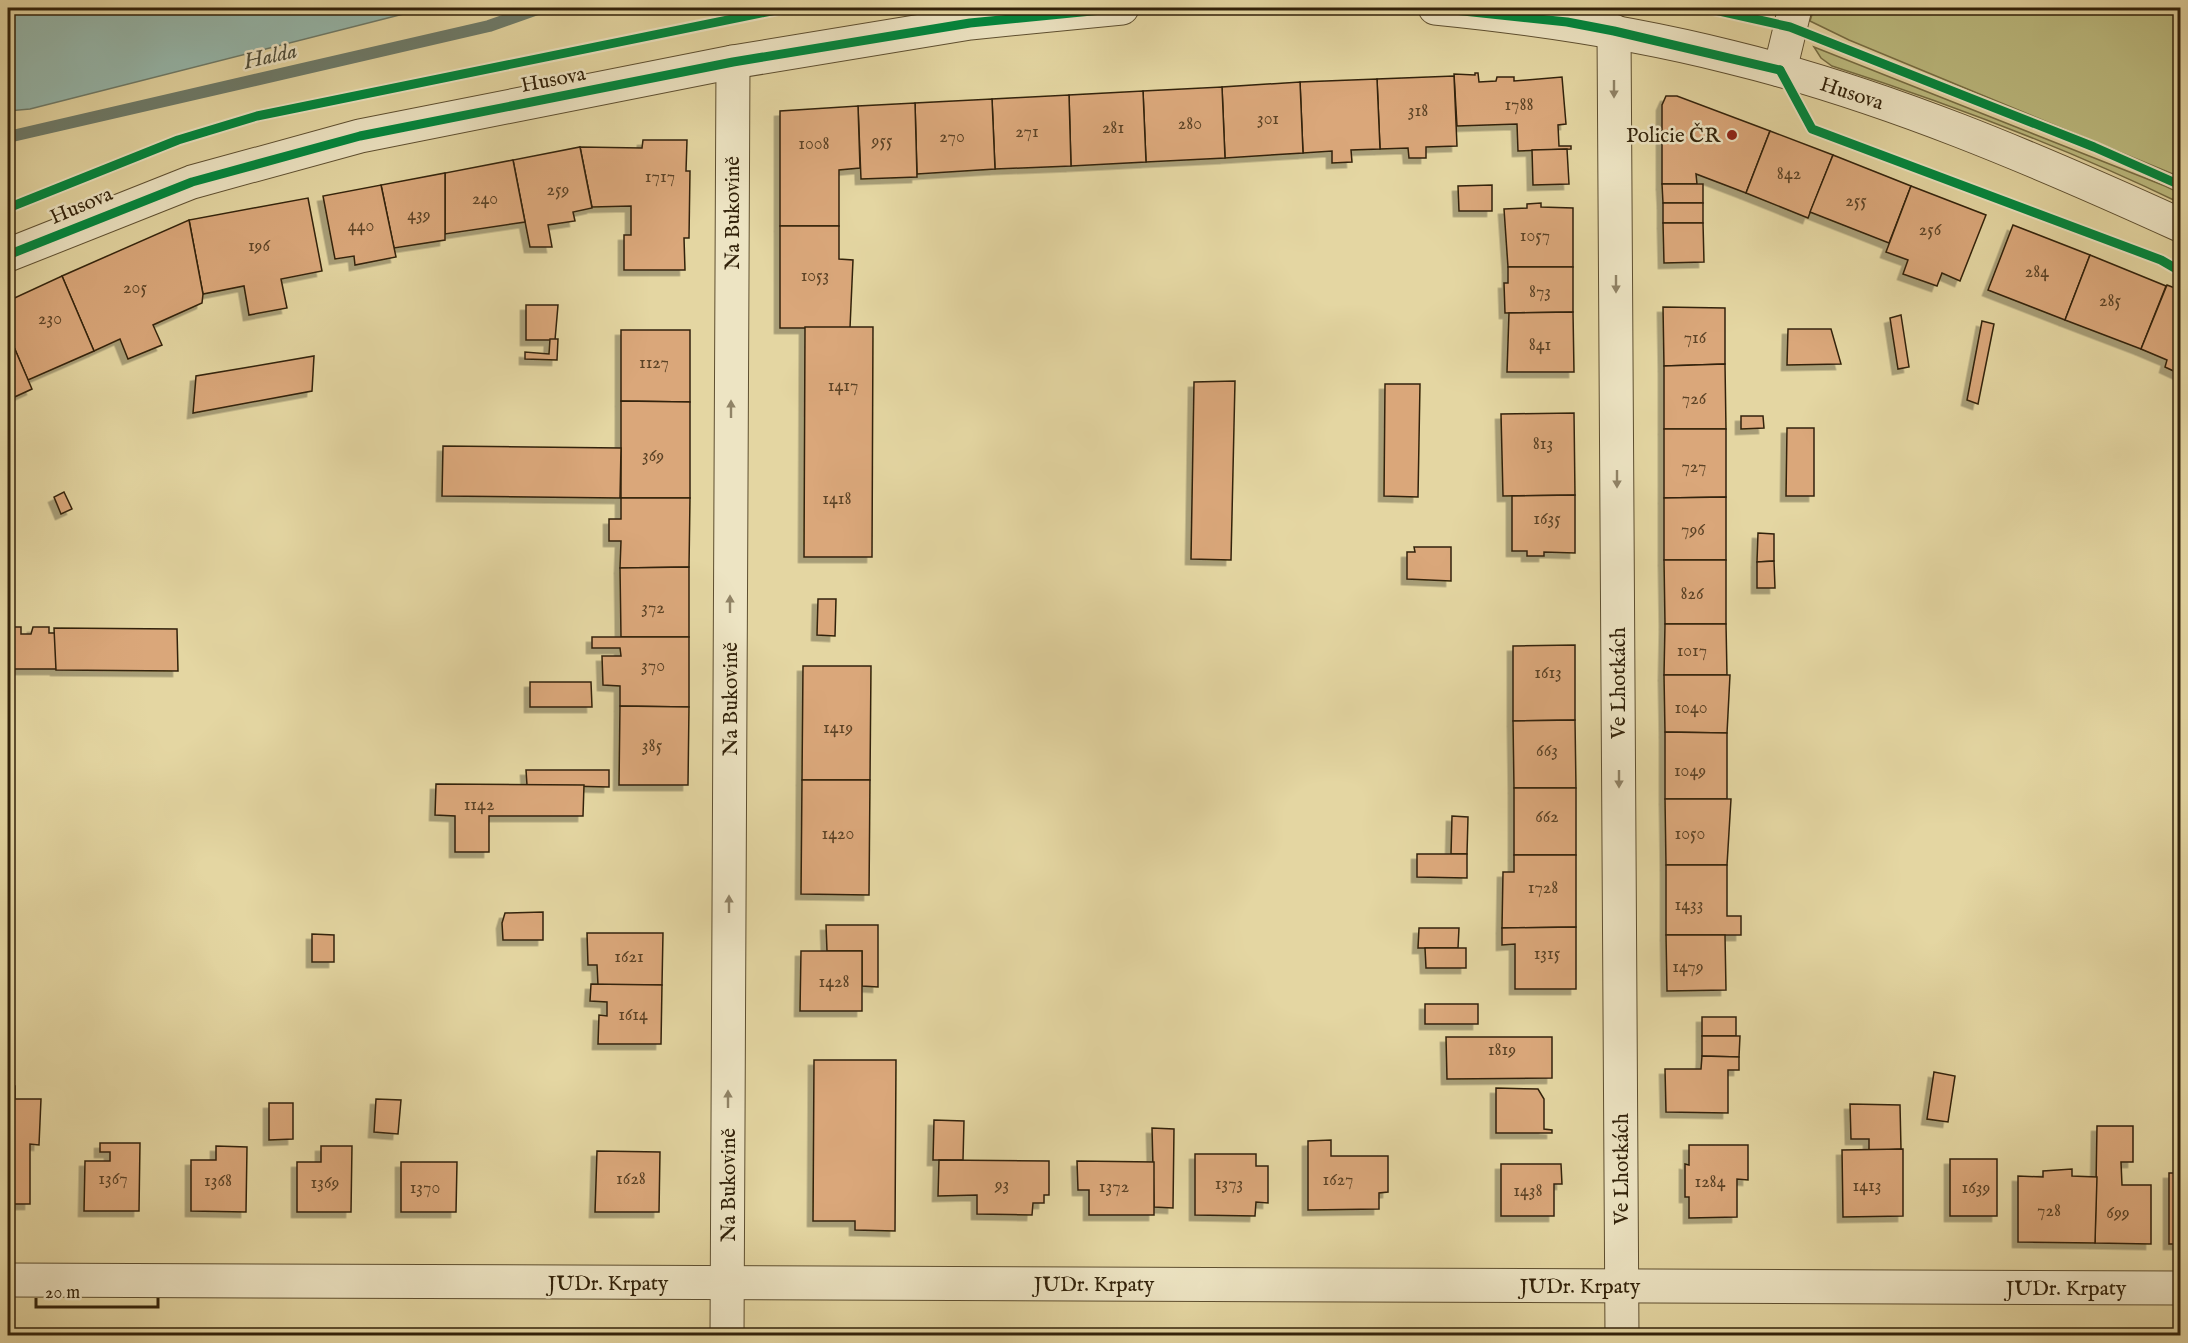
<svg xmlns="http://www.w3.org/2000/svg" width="2188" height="1343" viewBox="0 0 2188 1343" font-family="'IM FELL English',serif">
<defs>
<filter id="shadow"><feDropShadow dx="-5.5" dy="5.5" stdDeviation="0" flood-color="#0004"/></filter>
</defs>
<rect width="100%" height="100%" fill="#e4d6a2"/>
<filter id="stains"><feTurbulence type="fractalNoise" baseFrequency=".00333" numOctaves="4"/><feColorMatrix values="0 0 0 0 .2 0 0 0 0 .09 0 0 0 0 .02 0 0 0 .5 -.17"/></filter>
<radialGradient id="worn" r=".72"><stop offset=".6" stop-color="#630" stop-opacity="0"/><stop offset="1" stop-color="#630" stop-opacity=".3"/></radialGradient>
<!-- green -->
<g fill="#bcbb7f" stroke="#776e44" stroke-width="1.5">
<path d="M1814 8H2180V177L1849 40 1810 21Z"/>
<path d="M1814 47 2165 186 2180 193V203C2068 149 1951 104 1832 66L1821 58Z"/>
</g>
<!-- water -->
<path fill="#96b8ac" stroke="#6e7c6b" stroke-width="1.5" d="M8 8H427L30 109 8 111Z"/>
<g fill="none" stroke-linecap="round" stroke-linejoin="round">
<!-- stream -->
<path stroke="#6e7c6b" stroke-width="12" d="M8 137 489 26 540 8"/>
</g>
<!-- building -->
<g fill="#daa77a" stroke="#32220a" stroke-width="1.5" filter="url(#shadow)">
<path d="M1475 73H1478L1479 82 1496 81 1497 77H1514V81L1562 77 1566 124 1558 125 1559 146H1571V149L1518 151 1517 124 1457 126 1454 74 1475 75Z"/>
<path d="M1454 76 1457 146 1426 147V158H1409L1408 148 1380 149 1377 79Z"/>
<path d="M1377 79 1380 149 1351 150 1352 162 1332 163V151L1303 153 1300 82Z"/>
<path d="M1300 82 1303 153 1225 158 1222 87Z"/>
<path d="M1222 87 1225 158 1146 162 1143 91Z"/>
<path d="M1143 91 1146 162 1071 166 1069 95Z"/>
<path d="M1069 95 1071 166 995 169 992 99Z"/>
<path d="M1666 96H1677L1770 131 1746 193 1696 174 1697 184H1662V105Z"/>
<path d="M992 99 995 169 917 174 915 103Z"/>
<path d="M915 103 917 177 861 179 858 106Z"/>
<path d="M858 106 860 168 839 170V226H780V111Z"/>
<path d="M1770 131 1833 155 1808 218 1746 193Z"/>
<path d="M643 140H687L686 171H690L689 238H684L685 270H624V235H631V206L592 207 580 147 642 148Z"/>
<path d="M580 147 592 208 573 212 575 221 548 225 552 247H530L513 160Z"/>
<path d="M1567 149 1569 184 1533 185 1532 150Z"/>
<path d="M1833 155 1911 186 1889 243 1810 212Z"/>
<path d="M513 160 525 222 445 234V173Z"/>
<path d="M445 173V240L394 248 381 185Z"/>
<path d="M1662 184H1703V203H1663Z"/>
<path d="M381 185 396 257 355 265 354 256 335 259 323 196Z"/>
<path d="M1492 185V211H1459L1458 186Z"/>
<path d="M1911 186 1986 215 1960 281 1942 273 1937 286 1903 274 1908 260 1886 252Z"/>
<path d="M308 198 322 271 281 279 287 308 249 315 244 286 203 294 189 220Z"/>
<path d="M1541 203V207L1573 208V267H1508L1504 209 1527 208V204Z"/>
<rect x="1663" y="203" width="40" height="20"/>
<path d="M189 220 203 294 202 303 153 325 162 345 128 359 120 339 94 351 62 276Z"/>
<path d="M1663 223H1703L1704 262 1664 263Z"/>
<path d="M2013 225 2090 255 2065 320 1988 290Z"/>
<path d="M780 226H839V259L853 260 850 328H780Z"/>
<path d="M2090 255 2166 286 2141 349 2065 320Z"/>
<path d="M1508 267H1573V312L1505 313 1504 283H1508Z"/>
<path d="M62 276 94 351 28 380 8 333V301Z"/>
<path d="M2167 285 2180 290V374L2165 367 2167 360 2141 349Z"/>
<path d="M526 305H558L555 340H526Z"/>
<path d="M1663 307 1725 308V364L1664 366Z"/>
<path d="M1573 312 1574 372H1507L1509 313Z"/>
<path d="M1901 315 1909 367 1898 369 1890 318Z"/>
<path d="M1982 321 1994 324 1978 404 1967 400Z"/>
<path d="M805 327H873L872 557H804Z"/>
<path d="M1788 329H1831L1841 364 1787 365Z"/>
<path d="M621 330H690V402L621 401Z"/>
<path d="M8 333 32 389 8 400Z"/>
<path d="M550 339H558L557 360 525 359V352L549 354Z"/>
<path d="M314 356 312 391 193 413 196 376Z"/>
<path d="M1725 364 1726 429H1664V366Z"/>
<path d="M1235 381 1231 560 1191 559 1194 382Z"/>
<path d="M1385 384H1420L1418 497 1384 496Z"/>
<path d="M621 401 690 402V498H621Z"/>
<path d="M1574 413 1575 495 1503 496 1501 414Z"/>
<path d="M1741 416H1763L1764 428 1741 429Z"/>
<path d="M1787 428H1814V496H1786Z"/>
<path d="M1664 429H1726V497L1664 498Z"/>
<path d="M443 446 621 448 620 498 442 496Z"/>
<path d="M64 492 72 509 61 514 54 497Z"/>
<path d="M1575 495V553L1544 552V556H1527V551H1512V496Z"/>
<path d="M1726 497V560H1664V498Z"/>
<path d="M621 498H690L689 567 620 568 621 541H609V519H621Z"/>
<path d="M1758 533 1774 534V561L1757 562Z"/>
<path d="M1414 547H1451V581L1407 579V552H1415Z"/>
<path d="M1664 560H1726V624H1665Z"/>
<path d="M1774 561 1775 588H1757V562Z"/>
<path d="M689 567V637H621L620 568Z"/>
<path d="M818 599H836L835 636 817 635Z"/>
<path d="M1665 624H1726L1727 675H1664Z"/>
<path d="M8 627H21V634H31L33 627H49V633H55L57 669H8Z"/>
<path d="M54 628 177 629 178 671 56 670Z"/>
<path d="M592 637H689V707L620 706V686L603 685 602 656H621L620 648H592Z"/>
<path d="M1575 645V720L1513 721V646Z"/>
<path d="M803 666H871L870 780H802Z"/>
<path d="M1664 675H1730L1727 733 1665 732Z"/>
<path d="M530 682H591L592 707H530Z"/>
<path d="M620 706 689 707 688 785H619Z"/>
<path d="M1575 720 1576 788H1514L1513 721Z"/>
<path d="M1665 732 1727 733V799H1665Z"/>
<path d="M526 770H609V787L527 785Z"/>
<path d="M802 780H870L869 895 801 894Z"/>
<path d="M436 784 584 785 583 816H489V852H455V816L435 815Z"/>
<rect x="1514" y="788" width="62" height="67"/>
<path d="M1665 799H1731L1727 865H1666Z"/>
<path d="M1452 816 1468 817 1467 854H1451Z"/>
<path d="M1417 854H1467V878L1417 877Z"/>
<path d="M1514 855H1576V927L1502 928 1503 872H1514Z"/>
<path d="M1666 865H1727V916H1741V935H1666Z"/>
<path d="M543 912V940H503L502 923 505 913Z"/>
<path d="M826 925H878V987L862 986V951H827Z"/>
<path d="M1576 927V989H1515V944L1502 945V928Z"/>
<path d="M1419 928H1459L1458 948H1418Z"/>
<path d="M587 933H663L662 985H598L597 965H588Z"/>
<path d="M312 934 334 935V962H312Z"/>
<path d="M1666 935H1725L1726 990 1667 991Z"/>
<path d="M1425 948H1466V968H1426Z"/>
<path d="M801 951H862V1011H800Z"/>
<path d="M591 984 662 985 661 1044H598L599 1015 607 1016V1002L590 1001Z"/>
<rect x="1425" y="1004" width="53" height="20"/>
<rect x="1702" y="1017" width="34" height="19"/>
<path d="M1702 1036H1740L1739 1057 1702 1056Z"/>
<path d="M1446 1037H1552V1078L1447 1079Z"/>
<path d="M1702 1056 1739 1057V1070H1728V1113L1666 1112 1665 1069H1701Z"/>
<path d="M814 1060H896L895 1231 855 1230V1221H813Z"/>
<path d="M1934 1072 1955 1076 1948 1122 1927 1119Z"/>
<path d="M8 1086H15V1099H41L39 1145 30 1144V1204H8Z"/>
<path d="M1496 1088 1538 1089 1544 1099V1129L1552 1130V1133H1496Z"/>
<path d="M376 1099 401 1100 398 1134 374 1132Z"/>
<path d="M269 1103H293V1139L269 1140Z"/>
<path d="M1850 1104 1900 1105 1901 1149 1869 1151V1139H1851Z"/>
<path d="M934 1120 964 1121 963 1160H933Z"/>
<path d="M2097 1126H2133V1162H2121L2122 1185H2151V1244L2095 1243Z"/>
<path d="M1152 1128 1174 1129 1173 1208 1154 1207Z"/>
<path d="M1331 1140V1156H1388V1192L1379 1193V1209L1308 1210V1141Z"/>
<path d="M100 1143H140L139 1211H84L85 1161H110V1152H100Z"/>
<path d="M1689 1145H1748V1180L1737 1179V1217L1689 1218V1197H1685V1164L1689 1165Z"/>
<path d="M216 1146 247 1147 246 1212 191 1211V1160H216Z"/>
<path d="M321 1146H352L351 1212H297V1162H321Z"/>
<path d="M1903 1149V1216L1843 1217 1842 1150Z"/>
<path d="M597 1151 660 1152 659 1212H595Z"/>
<path d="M1195 1154H1256V1166H1268V1203L1256 1202 1255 1216 1195 1215Z"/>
<rect x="1950" y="1159" width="47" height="57"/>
<path d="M939 1160 1049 1161V1195H1044V1203H1033L1032 1215 977 1214V1195L938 1196Z"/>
<path d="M1077 1161 1154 1162V1215H1089V1190H1078Z"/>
<path d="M401 1162H457L456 1212H401Z"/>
<path d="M1501 1164H1561L1562 1184H1554V1216H1501Z"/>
<path d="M2072 1169V1176L2097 1177 2095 1243 2018 1242V1176L2043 1177V1171Z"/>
<rect x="2169" y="1173" width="11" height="71"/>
</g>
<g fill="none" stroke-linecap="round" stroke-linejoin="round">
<defs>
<g id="street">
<path d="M1435 8C1535 18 1632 32 1730 57 1886 95 2035 159 2180 225"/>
<path d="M1614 31 1622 1336"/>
<path d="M1780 70 1795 8"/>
<path d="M8 255 192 182 360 136 733 62 970 23 1122 8"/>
<path d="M8 1280 2180 1288"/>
<path d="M727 1336 733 62"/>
</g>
</defs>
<!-- street casing -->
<use href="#street" stroke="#5e4f30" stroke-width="35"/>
<!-- street -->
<use href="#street" stroke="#ede4c3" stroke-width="33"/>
<defs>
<g id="cycleway">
<path d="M1435 8 1567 22 1614 31 1780 70"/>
<path d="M1706 8 1790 27 2094 147 2180 185"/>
<path d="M1780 70 1812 129 2161 260 2180 271"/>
<path d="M8 208 178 140 257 116 786 8"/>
<path d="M8 255 192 182 360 136 733 62 970 23 1122 8"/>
</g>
</defs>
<!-- cycleway casing -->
<use href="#cycleway" stroke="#ede4c3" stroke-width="13"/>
<!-- cycleway -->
<use href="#cycleway" stroke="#00873e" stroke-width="9"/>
</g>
<!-- one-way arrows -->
<defs><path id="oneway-solid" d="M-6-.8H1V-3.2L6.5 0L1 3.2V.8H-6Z" transform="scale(1.5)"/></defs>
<g fill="#908366">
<use href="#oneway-solid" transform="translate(1614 89) rotate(90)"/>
<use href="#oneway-solid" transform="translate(1616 284) rotate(90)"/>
<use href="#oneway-solid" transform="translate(731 409) rotate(-90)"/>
<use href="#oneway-solid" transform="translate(1617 479) rotate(90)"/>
<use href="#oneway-solid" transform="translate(730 604) rotate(-90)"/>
<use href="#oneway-solid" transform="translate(1619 779) rotate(90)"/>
<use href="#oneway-solid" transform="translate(729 904) rotate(-90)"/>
<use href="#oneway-solid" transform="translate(728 1099) rotate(-90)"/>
</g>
<!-- markers -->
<circle fill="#8f2418" stroke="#ede4c3" stroke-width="2" cx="1732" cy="135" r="6"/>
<g text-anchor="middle" stroke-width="5" stroke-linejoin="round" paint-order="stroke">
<!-- number labels -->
<g font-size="18" fill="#5c4326">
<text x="1519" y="110">1788</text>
<text x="1418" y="116">318</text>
<text x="1268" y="124">301</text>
<text x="1190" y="129">280</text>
<text x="1113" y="133">281</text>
<text x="1027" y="137">271</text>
<text x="952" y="142">270</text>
<text x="882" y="146">955</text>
<text x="814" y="149">1008</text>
<text x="1789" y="179">842</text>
<text x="660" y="182">1717</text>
<text x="558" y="195">259</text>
<text x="485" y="204">240</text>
<text x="1856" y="206">255</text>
<text x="419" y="220">439</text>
<text x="361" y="231">440</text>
<text x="1930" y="235">256</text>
<text x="1535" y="241">1057</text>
<text x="259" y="251">196</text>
<text x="2037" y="277">284</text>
<text x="815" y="281">1053</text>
<text x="135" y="293">205</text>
<text x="1540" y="297">873</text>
<text x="2110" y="306">285</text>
<text x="50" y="324">230</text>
<text x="1695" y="343">716</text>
<text x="1540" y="350">841</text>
<text x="654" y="368">1127</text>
<text x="843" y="391">1417</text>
<text x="1694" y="404">726</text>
<text x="1543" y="449">813</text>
<text x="653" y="461">369</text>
<text x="1694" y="472">727</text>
<text x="837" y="504">1418</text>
<text x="1547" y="524">1635</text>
<text x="1693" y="535">796</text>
<text x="1692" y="599">826</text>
<text x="653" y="613">372</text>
<text x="1692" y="656">1017</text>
<text x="653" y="671">370</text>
<text x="1548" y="678">1613</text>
<text x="1691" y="713">1040</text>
<text x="838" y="733">1419</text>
<text x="652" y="751">385</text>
<text x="1547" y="756">663</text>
<text x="1690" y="776">1049</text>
<text x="479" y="810">1142</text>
<text x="1547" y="822">662</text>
<text x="838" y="839">1420</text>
<text x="1690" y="839">1050</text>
<text x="1543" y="893">1728</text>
<text x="1689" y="910">1433</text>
<text x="1547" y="959">1315</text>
<text x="629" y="962">1621</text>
<text x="1688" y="972">1479</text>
<text x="834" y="987">1428</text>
<text x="633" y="1020">1614</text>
<text x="1502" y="1055">1819</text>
<text x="113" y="1184">1367</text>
<text x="631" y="1184">1628</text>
<text x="1338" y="1185">1627</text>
<text x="218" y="1186">1368</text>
<text x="1710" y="1187">1284</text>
<text x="325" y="1188">1369</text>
<text x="1229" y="1189">1373</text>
<text x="1002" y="1190">93</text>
<text x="1867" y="1191">1413</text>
<text x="1114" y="1192">1372</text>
<text x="425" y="1193">1370</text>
<text x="1976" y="1193">1639</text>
<text x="1528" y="1196">1438</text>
<text x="2049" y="1216">728</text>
<text x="2118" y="1218">699</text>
</g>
<!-- street labels -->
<g font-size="21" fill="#32220a" stroke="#ede4c3">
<text transform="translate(553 79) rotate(-11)" y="7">Husova</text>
<text transform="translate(1852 93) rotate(18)" y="7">Husova</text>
<text transform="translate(81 205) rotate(-23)" y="7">Husova</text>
<text transform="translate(732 213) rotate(-90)" y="7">Na Bukovině</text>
<text transform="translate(1618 683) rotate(-90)" y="7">Ve Lhotkách</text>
<text transform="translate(730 699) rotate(-90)" y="7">Na Bukovině</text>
<text transform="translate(1621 1169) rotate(-90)" y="7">Ve Lhotkách</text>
<text transform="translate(728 1185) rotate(-90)" y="7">Na Bukovině</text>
<text x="608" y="1290">JUDr. Krpaty</text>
<text x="1094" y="1291">JUDr. Krpaty</text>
<text x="1580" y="1293">JUDr. Krpaty</text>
<text x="2066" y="1295">JUDr. Krpaty</text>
</g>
<!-- poi labels -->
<g font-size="21" fill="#32220a" stroke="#ede4c3" text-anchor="end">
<text x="1720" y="142">Policie ČR</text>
</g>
<!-- water labels -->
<g font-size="22" font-style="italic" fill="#504f3b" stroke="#ede4c3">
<text transform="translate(270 55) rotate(-13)" y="8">Halda</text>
</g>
</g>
<!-- margin -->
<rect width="2188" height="1343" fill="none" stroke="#e4d6a2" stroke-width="30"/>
<rect x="9" y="9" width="2170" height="1325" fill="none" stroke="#32220a" stroke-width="3"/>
<rect x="15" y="15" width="2158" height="1313" fill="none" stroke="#32220a" stroke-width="1.5"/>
<!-- scale -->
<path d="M36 1298v9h122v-9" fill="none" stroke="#32220a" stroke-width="3"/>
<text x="45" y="1298" font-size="18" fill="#32220a" stroke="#ede4c3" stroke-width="4.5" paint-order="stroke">20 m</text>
<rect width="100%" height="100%" filter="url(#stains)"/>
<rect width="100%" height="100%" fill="url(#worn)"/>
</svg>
